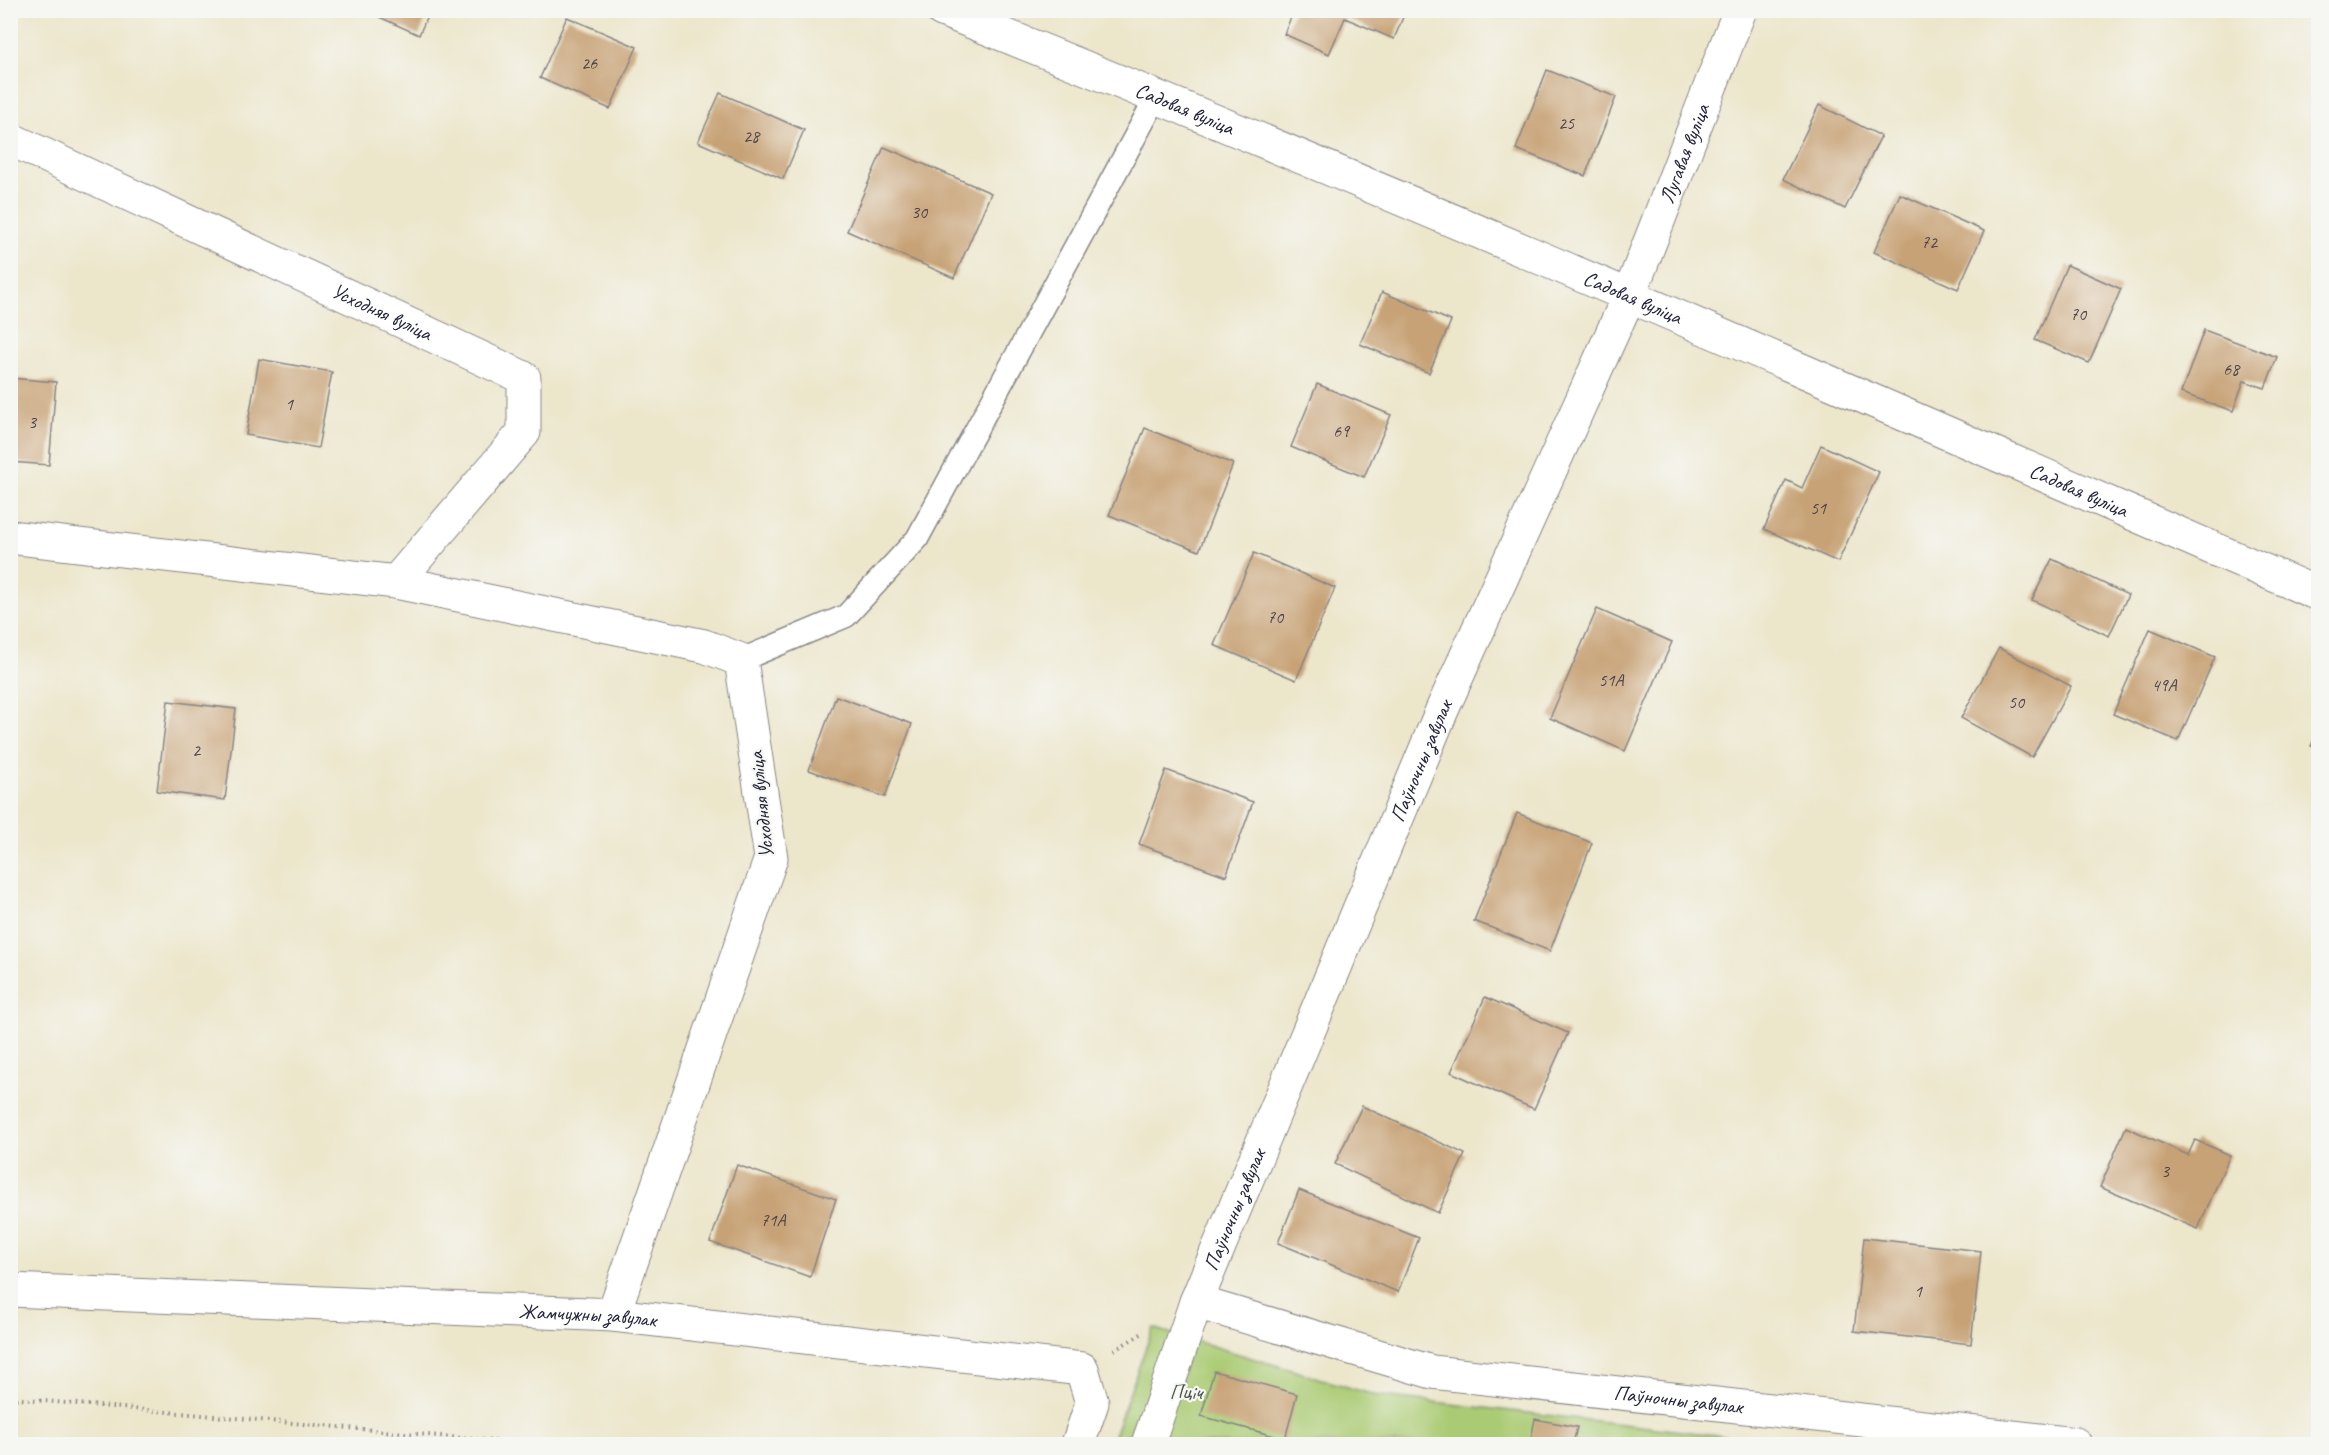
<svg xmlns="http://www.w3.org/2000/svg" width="2329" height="1455" viewBox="0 0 2329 1455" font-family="Caveat,sans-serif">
<rect width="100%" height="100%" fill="#f6f6f2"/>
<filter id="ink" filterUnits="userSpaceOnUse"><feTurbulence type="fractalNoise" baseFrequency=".0167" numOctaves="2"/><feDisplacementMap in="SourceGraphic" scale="12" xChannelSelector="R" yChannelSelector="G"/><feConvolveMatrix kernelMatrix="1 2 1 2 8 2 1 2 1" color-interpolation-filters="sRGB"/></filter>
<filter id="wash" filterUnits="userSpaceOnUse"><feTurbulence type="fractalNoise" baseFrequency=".008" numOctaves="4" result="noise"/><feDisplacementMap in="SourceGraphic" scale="24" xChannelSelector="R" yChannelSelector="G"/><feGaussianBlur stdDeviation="1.35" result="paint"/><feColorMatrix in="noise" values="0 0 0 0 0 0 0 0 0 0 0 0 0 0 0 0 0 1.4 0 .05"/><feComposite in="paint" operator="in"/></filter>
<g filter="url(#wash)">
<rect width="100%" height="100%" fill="#ece6cb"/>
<!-- green -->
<path fill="#aacb73" stroke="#667657" stroke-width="1.5" d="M1153 1328 1374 1395 1792 1444H1111Z"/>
<g id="blocks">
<!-- building -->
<g fill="#c7a276">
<path d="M364 10H430L419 35Z"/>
<path d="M1294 10H1406L1394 39 1345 18 1329 54 1284 34Z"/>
<path d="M567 17 637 47 610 109 540 78Z"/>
<path d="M1547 70 1616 97 1585 176 1516 149Z"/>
<path d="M720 93 804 130 783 179 698 142Z"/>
<path d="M1819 105 1881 136 1845 209 1783 179Z"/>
<path d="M884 147 991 193 954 278 847 231Z"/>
<path d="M1900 194 1984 231 1958 289 1874 252Z"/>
<path d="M2067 265 2121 289 2089 363 2035 340Z"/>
<path d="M1382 292 1451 321 1429 373 1360 344Z"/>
<path d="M2204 330 2277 357 2265 388 2244 381 2233 411 2181 393Z"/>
<path d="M259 359 332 372 318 448 246 435Z"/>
<path d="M10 378 56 382 49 465 10 462Z"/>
<path d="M1317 384 1391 415 1364 477 1291 447Z"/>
<path d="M1145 428 1233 464 1199 551 1109 515Z"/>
<path d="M1821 445 1879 472 1838 562 1764 529 1786 480 1802 488Z"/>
<path d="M1254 553 1335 588 1296 680 1214 645Z"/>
<path d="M2052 559 2128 595 2109 636 2032 600Z"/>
<path d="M1597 609 1672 642 1625 751 1550 718Z"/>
<path d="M2150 629 2215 657 2178 741 2113 714Z"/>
<path d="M1999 648 2071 686 2032 757 1961 718Z"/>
<path d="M836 696 912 724 885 797 809 770Z"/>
<path d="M168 701 236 709 225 800 157 791Z"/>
<path d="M2318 731V750L2311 746Z"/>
<path d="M1166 770 1253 802 1226 876 1139 844Z"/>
<path d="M1517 813 1592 843 1550 951 1474 921Z"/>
<path d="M1485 997 1568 1033 1534 1109 1451 1072Z"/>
<path d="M1362 1106 1465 1154 1438 1213 1335 1164Z"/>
<path d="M2126 1127 2188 1155 2195 1140 2230 1155 2198 1229 2100 1187Z"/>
<path d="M737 1165 836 1199 810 1277 710 1242Z"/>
<path d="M1299 1190 1419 1238 1398 1292 1278 1243Z"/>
<path d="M1864 1238 1981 1251 1971 1344 1854 1331Z"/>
<path d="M1214 1371 1297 1394 1285 1439 1201 1416Z"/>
<path d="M1535 1419 1577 1427 1573 1444H1530Z"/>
</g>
</g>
</g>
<g filter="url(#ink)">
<use href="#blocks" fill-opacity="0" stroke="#878483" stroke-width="1.5"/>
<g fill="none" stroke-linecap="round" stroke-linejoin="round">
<defs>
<path id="service" d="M741 660 846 616 917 539 1157 96"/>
<g id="minor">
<path id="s1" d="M10 139 524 378V432L396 582"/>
<path d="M10 537 396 582 704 646 741 660 771 858 613 1315"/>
<path id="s2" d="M10 1290 613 1315 1082 1369 1092 1403 1078 1444"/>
<path id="s3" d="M1196 1302 1432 1372 2075 1444"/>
<path id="s4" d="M1148 1444 1196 1302 1442 710 1629 296 1740 10"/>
</g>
<g id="tertiary">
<path id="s5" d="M942 10C1405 195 1861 396 2318 594"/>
</g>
</defs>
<!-- service casing -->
<use href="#service" stroke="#878483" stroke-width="25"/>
<!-- minor casing -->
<use href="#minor" stroke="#878483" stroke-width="35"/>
<!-- tertiary casing -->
<use href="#tertiary" stroke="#878483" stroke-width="35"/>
<!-- path -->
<g stroke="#878483" stroke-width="4" stroke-dasharray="1.5 4.5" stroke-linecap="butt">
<path d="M1114 1350 1143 1333"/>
<path d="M10 1398 530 1444"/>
</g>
<!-- service -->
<use href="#service" stroke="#fff" stroke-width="22"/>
<!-- minor -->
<use href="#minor" stroke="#fff" stroke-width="33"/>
<!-- tertiary -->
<use href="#tertiary" stroke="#fff" stroke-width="33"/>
</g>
</g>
<g text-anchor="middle" stroke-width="4.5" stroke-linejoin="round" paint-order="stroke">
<!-- number labels -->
<g font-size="18" fill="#4b424a">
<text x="589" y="69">26</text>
<text x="1566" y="129">25</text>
<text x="751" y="142">28</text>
<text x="919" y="218">30</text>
<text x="1929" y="248">72</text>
<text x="2078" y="320">70</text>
<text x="2231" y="375">68</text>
<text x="289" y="410">1</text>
<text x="32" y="428">3</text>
<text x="1341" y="437">69</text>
<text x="1818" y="514">51</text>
<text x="1275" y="623">70</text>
<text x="1611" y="686">51А</text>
<text x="2164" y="691">49А</text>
<text x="2016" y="708">50</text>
<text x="196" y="756">2</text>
<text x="2165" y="1177">3</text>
<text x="773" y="1226">71А</text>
<text x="1918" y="1297">1</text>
</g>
<!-- street labels -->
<g font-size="21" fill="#22223b" stroke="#f6f6f2">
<text dy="7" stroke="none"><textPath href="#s5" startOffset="262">Садовая вуліца</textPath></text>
<text dy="7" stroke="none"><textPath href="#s4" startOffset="1398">Лугавая вуліца</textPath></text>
<text dy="7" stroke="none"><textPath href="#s5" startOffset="748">Садовая вуліца</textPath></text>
<text dy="7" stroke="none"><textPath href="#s1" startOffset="410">Усходняя вуліца</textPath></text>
<text dy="7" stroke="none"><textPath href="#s5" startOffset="1234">Садовая вуліца</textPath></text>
<text dy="7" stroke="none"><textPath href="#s4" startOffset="736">Паўночны завулак</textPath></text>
<text transform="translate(761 805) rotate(-96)" y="7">Усходняя вуліца</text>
<text dy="7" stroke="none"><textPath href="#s4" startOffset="250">Паўночны завулак</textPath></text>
<text dy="7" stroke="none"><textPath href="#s2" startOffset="578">Жамчужны завулак</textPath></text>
<text dy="7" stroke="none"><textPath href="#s3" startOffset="494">Паўночны завулак</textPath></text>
</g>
<!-- park labels -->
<g font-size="21" fill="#4b554c" stroke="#f6f6f2">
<text x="1186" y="1399">Пціч</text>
</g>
</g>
<!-- margin -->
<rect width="2329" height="1455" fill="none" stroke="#f6f6f2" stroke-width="36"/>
</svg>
